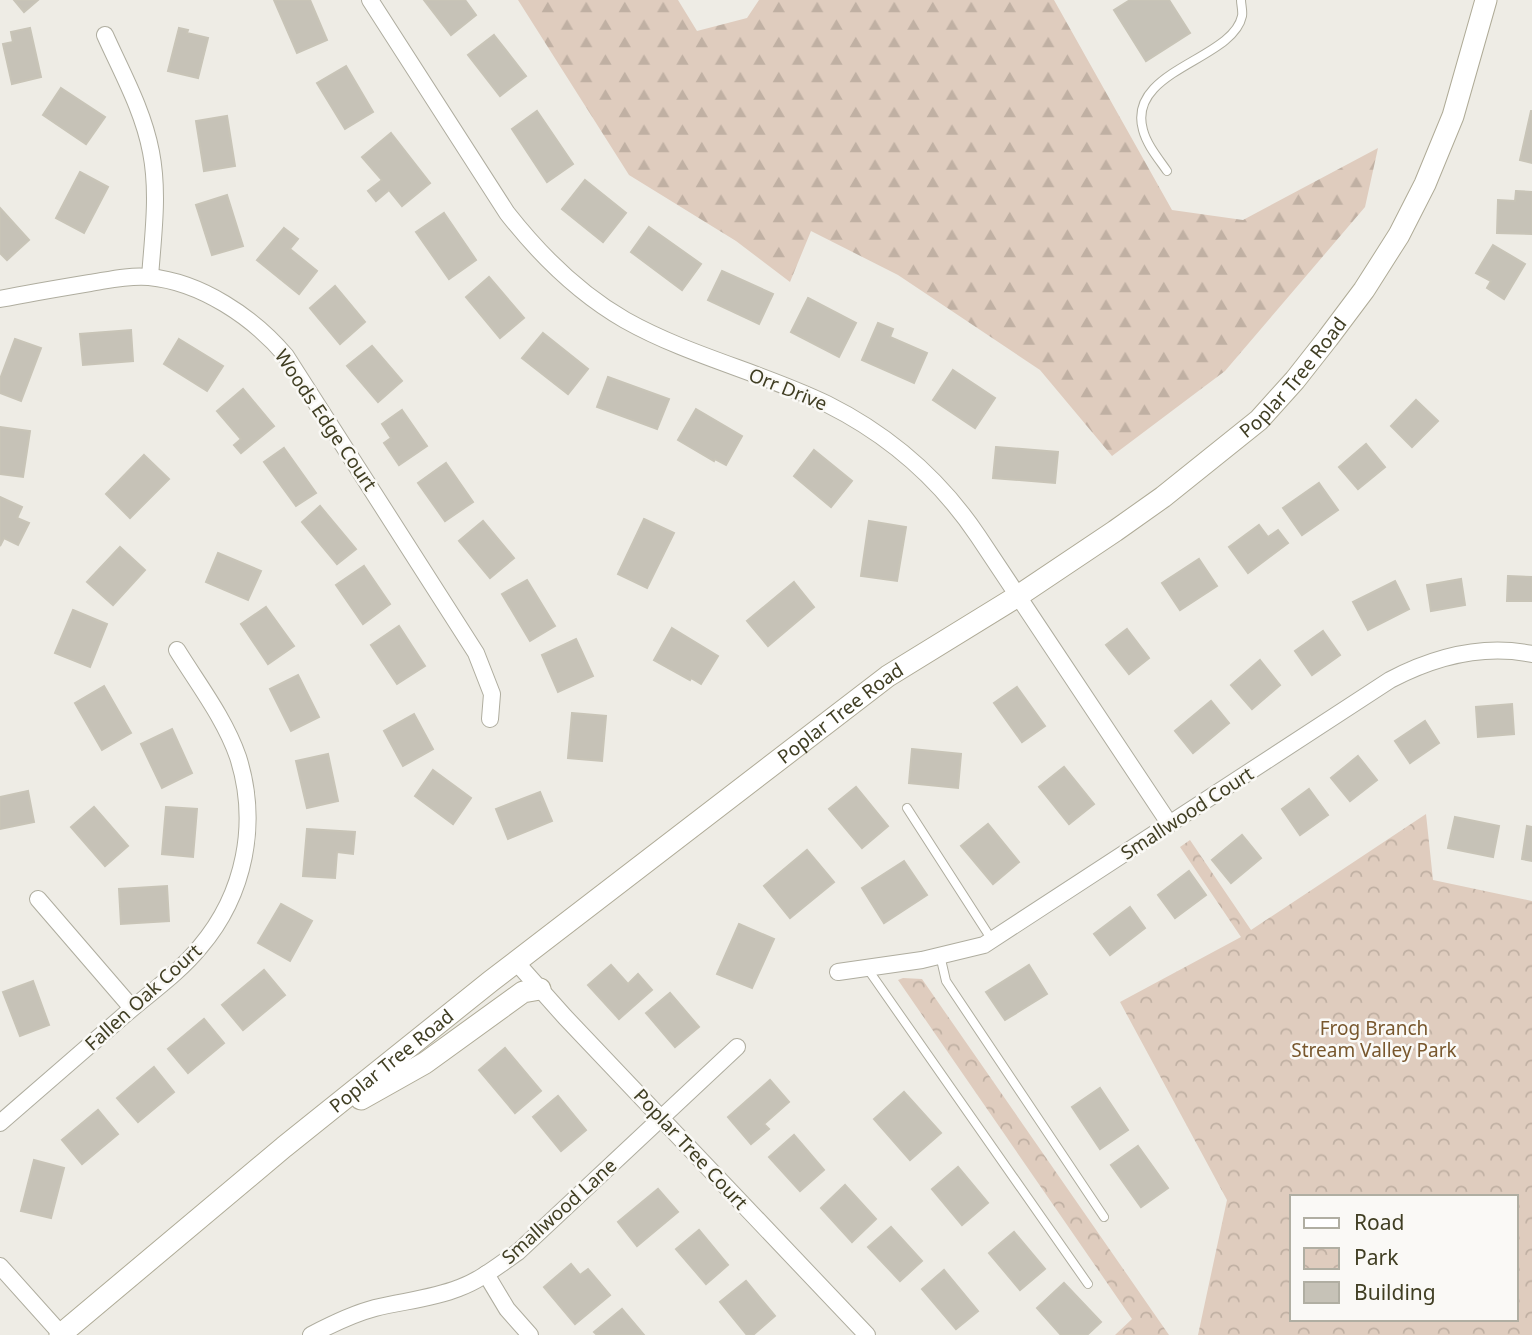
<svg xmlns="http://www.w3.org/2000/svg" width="1532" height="1335" viewBox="0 0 1532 1335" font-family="'Noto Sans',sans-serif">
<defs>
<pattern id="forest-firs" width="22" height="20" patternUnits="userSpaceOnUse" patternTransform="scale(1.75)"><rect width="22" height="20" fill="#dfccbe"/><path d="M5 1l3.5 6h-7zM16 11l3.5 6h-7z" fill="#c0b0a3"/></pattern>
<pattern id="park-crowns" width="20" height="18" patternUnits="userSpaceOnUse" patternTransform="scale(1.75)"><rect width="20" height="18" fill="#dfccbe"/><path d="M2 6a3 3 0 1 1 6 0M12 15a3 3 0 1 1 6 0" fill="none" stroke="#c0b0a3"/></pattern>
</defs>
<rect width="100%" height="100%" fill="#eeece5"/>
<!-- forest -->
<path fill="url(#forest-firs)" d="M518 0H678L697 31 747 18 759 0H1054L1172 210 1243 220 1378 148 1365 207 1225 371 1112 456 1040 370 898 275 811 231 790 282 736 241 629 175Z"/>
<!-- park -->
<g fill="url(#park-crowns)" fill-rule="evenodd">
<path d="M1426 814 1433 880 1532 901V1335H1198L1227 1200 1120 1002 1241 937 1180 847 1190 840 1251 930ZM1292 1197H1516V1319H1292Z"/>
<path d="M903 978 922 979 1169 1335H1115L1132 1319 898 980Z"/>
</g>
<!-- building -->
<g fill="#c6c2b7" stroke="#c8c4b7" stroke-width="2">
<path d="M14 0H38L24 12Z"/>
<path d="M274 0H310L327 40 297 53Z"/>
<path d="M424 0H465L476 15 451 35Z"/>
<path d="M1130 0H1169L1190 33 1146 61 1114 10Z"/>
<path d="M30 28 41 77 12 84 3 44 13 42 11 32Z"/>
<path d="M179 28 188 30 187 33 208 38 198 78 168 71Z"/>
<path d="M494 35 526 76 500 96 468 55Z"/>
<path d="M346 66 373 112 345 129 317 83Z"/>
<path d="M61 88 105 117 86 144 43 115Z"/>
<path d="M537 111 573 164 547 182 512 129Z"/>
<path d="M1531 111H1532V163L1520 160Z"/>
<path d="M227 116 235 166 204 171 196 121Z"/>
<path d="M391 133 430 183 402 206 389 190 376 201 368 191 382 180 362 157Z"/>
<path d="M80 172 108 187 84 233 56 218Z"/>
<path d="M585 180 626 213 603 242 562 209Z"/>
<path d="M1516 191 1532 192V234L1497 233 1498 200 1515 201Z"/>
<path d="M227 195 243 246 212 255 196 205Z"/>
<path d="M0 208 29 240 7 260 0 253Z"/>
<path d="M444 213 476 260 449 279 416 232Z"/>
<path d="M649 227 701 264 682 290 631 252Z"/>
<path d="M284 228 298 239 290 249 317 271 299 294 257 260Z"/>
<path d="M1493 245 1525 264 1504 299 1487 288 1491 281 1476 273Z"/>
<path d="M722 271 773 294 759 324 708 300Z"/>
<path d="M489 277 524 318 500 338 466 297Z"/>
<path d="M335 286 365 322 340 344 310 308Z"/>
<path d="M808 298 856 323 839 357 791 332Z"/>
<path d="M878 323 893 329 890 337 927 353 914 383 862 360Z"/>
<path d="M131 330 133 361 83 365 80 334Z"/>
<path d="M543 333 588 369 568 394 522 358Z"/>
<path d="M15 339 41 348 21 401 0 393V379Z"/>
<path d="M179 339 223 366 207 391 164 364Z"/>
<path d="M372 346 402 381 378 402 347 366Z"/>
<path d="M953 370 995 398 975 428 933 400Z"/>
<path d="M608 377 669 399 657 429 597 407Z"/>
<path d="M243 389 274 426 241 453 234 445 241 439 217 411Z"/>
<path d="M1416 400 1438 421 1412 447 1391 426Z"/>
<path d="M696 409 742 436 726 465 715 459 714 461 678 440Z"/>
<path d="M402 410 427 446 399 465 384 443 391 438 382 424Z"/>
<path d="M0 427 30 431 23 477 0 474Z"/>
<path d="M1366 444 1385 467 1358 489 1339 467Z"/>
<path d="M996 447 1058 452 1055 483 993 478Z"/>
<path d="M284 448 316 493 296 506 264 462Z"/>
<path d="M814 450 852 481 831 507 794 476Z"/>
<path d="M144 455 169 479 130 518 106 494Z"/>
<path d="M446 463 473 502 445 521 418 483Z"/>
<path d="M1319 483 1338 510 1302 535 1283 508Z"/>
<path d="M0 497 22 507 17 518 29 523 18 545 4 538 0 546Z"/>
<path d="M320 506 356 549 337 564 302 522Z"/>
<path d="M644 519 674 533 647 588 618 574Z"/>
<path d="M483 521 514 558 490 578 459 541Z"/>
<path d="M869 521 906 527 897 581 861 576Z"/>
<path d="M1259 525 1268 537 1278 530 1288 543 1248 573 1229 547Z"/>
<path d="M120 547 145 570 113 605 87 582Z"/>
<path d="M218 553 261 571 248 600 206 582Z"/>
<path d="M1199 559 1217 586 1180 610 1162 583Z"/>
<path d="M364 566 390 604 363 624 336 585Z"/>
<path d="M1508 576 1532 577V601H1507Z"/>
<path d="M1461 579 1465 605 1431 611 1427 585Z"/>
<path d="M527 580 555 626 530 641 502 594Z"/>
<path d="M1395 581 1409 609 1368 630 1353 602Z"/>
<path d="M794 582 814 607 768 646 747 621Z"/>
<path d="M266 607 294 646 268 664 241 624Z"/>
<path d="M73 610 107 624 90 667 55 653Z"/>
<path d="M399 626 425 666 397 684 371 645Z"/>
<path d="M672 628 718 656 701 684 691 678 690 680 654 660Z"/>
<path d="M1127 629 1149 658 1129 674 1106 645Z"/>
<path d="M1323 631 1340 655 1312 675 1295 651Z"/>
<path d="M576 639 593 676 558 692 542 655Z"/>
<path d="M1260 660 1280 685 1252 709 1231 685Z"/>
<path d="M298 675 319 717 291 731 270 689Z"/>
<path d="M104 686 131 733 102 750 75 703Z"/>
<path d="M1017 687 1045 726 1022 742 994 703Z"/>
<path d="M1211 701 1229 723 1193 753 1175 731Z"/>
<path d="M1512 704 1514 734 1478 737 1476 707Z"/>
<path d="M572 713 606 716 602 761 568 758Z"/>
<path d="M414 714 433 749 403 766 384 731Z"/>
<path d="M1425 721 1439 743 1410 763 1395 741Z"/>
<path d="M172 729 192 773 162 788 141 744Z"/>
<path d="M912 749 961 754 958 788 909 783Z"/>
<path d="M328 754 338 801 307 808 296 761Z"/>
<path d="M1358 756 1377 780 1350 801 1331 778Z"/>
<path d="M1064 767 1094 804 1069 824 1039 787Z"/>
<path d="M433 770 471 798 453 824 415 796Z"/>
<path d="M856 787 888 826 862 848 829 809Z"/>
<path d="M1309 789 1328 815 1300 835 1282 809Z"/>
<path d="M28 791 34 822 0 829V797Z"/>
<path d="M540 792 552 821 508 839 496 809Z"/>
<path d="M94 807 128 846 105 866 71 827Z"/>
<path d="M166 807 197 809 193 857 162 854Z"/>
<path d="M1455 817 1499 826 1493 857 1448 848Z"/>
<path d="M988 824 1019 862 993 884 961 846Z"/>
<path d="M1527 826 1532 827V861L1522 859Z"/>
<path d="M307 829 355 832 353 854 337 852 335 878 303 876Z"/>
<path d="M1242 835 1261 858 1231 883 1212 860Z"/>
<path d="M807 850 834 882 790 918 764 886Z"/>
<path d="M904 861 927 895 884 923 862 888Z"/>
<path d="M1189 871 1206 895 1175 918 1158 895Z"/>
<path d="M167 886 169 921 121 924 119 889Z"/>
<path d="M281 904 312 921 290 961 258 943Z"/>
<path d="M1130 907 1145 928 1110 955 1094 934Z"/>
<path d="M739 924 774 939 752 988 717 974Z"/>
<path d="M611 965 628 984 638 974 652 990 619 1019 588 985Z"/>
<path d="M1029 965 1047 994 1005 1020 986 992Z"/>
<path d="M264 970 285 995 243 1030 222 1005Z"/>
<path d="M33 981 49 1025 20 1036 3 992Z"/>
<path d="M670 993 699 1027 675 1047 646 1013Z"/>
<path d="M204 1019 224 1043 188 1073 168 1049Z"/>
<path d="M505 1048 541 1091 515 1113 479 1070Z"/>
<path d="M154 1067 174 1092 138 1122 117 1098Z"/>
<path d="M770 1080 789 1102 764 1124 769 1129 751 1144 728 1117Z"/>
<path d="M1100 1088 1128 1130 1100 1149 1072 1107Z"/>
<path d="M904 1092 941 1133 910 1160 874 1119Z"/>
<path d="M558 1096 586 1130 561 1151 533 1117Z"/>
<path d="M98 1110 118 1134 82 1164 62 1140Z"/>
<path d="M794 1135 824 1170 800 1191 769 1157Z"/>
<path d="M1138 1146 1168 1188 1141 1207 1111 1165Z"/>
<path d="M34 1160 64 1168 51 1218 21 1211Z"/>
<path d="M958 1167 988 1203 962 1225 932 1189Z"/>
<path d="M845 1185 876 1219 852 1242 821 1208Z"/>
<path d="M658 1189 678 1212 637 1246 618 1222Z"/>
<path d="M891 1227 922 1261 900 1281 868 1247Z"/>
<path d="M699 1230 728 1265 706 1284 676 1249Z"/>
<path d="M1014 1232 1045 1269 1020 1290 989 1253Z"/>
<path d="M571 1264 580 1275 588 1269 610 1295 575 1324 544 1287Z"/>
<path d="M944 1270 978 1311 956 1329 922 1289Z"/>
<path d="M746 1281 775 1316 753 1335H747L720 1302Z"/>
<path d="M1064 1283 1101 1322 1087 1335H1061L1037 1308Z"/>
<path d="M622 1309 644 1335H597L594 1332Z"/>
</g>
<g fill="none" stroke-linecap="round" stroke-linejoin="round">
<defs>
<g id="lane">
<path d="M1167 171C1158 158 1147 145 1143 130 1126 70 1233 60 1242 16 1243 11 1241 5 1241 0"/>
<path d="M907 808 992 940"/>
<path d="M940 955 946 981 1104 1217"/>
<path d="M867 968 1088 1284"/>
</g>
<g id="street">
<path d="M370 0 507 213C540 255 578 293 625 320 689 356 761 372 827 404 889 435 939 478 978 536L1169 823"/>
<path d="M105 35C122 73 143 110 151 152 159 193 153 235 150 277"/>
<path d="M0 299C30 293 60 288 90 283 109 280 129 275 149 277 201 282 253 317 286 356L476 653 492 694 490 719"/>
<path d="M38 899 132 1008"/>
<path d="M516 962 565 1017 867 1335"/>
<path d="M838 972 922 960 984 945 1390 680C1434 657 1483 644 1532 654"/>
<path d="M0 1123C40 1088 81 1053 121 1018 147 995 178 974 200 947 245 894 259 823 238 757 225 719 198 684 177 650"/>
<path d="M0 1266 61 1334"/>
<path d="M486 1274 507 1309 530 1335"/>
<path d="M311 1335C332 1324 352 1314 375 1308 403 1301 431 1299 459 1288 481 1280 499 1265 518 1252L737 1047"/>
</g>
<g id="secondary">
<path d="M361 1099 425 1063 523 992 540 989"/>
<path id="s1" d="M60 1335 284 1147 491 981 888 676 1018 596 1115 531 1163 497 1259 420 1295 380 1328 338 1364 290 1399 235 1425 184 1453 116 1486 0"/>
</g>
</defs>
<!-- lane casing -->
<use href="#lane" stroke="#afad9f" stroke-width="10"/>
<!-- street casing -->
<use href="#street" stroke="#afad9f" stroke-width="18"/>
<!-- secondary casing -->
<use href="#secondary" stroke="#afab97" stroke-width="23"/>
<!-- lane -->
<use href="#lane" stroke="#fff" stroke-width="8"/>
<!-- street -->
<use href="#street" stroke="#fff" stroke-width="16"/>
<!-- secondary -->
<use href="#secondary" stroke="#fff" stroke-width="21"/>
</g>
<g text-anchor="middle" stroke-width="5" stroke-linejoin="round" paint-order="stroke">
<!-- street labels -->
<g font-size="19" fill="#403e23" stroke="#faf9f6">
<text dy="7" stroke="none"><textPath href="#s1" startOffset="1564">Poplar Tree Road</textPath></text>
<text transform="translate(788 389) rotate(22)" y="7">Orr Drive</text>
<text transform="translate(326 420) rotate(56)" y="7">Woods Edge Court</text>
<text dy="7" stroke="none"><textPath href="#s1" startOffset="998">Poplar Tree Road</textPath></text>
<text transform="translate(1187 813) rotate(-33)" y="7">Smallwood Court</text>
<text transform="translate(143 997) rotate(-42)" y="7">Fallen Oak Court</text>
<text dy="7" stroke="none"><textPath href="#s1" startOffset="430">Poplar Tree Road</textPath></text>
<text transform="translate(691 1149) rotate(47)" y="7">Poplar Tree Court</text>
<text transform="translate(559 1211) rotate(-42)" y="7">Smallwood Lane</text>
</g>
<!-- park labels -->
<g font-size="19" fill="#78572d" stroke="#faf9f6">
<text x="1374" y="1035">Frog Branch<tspan x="1374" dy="22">Stream Valley Park</tspan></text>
</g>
</g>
<!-- legend -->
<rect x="1290" y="1195" width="228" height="126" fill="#faf9f6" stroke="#b0aea2" stroke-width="2"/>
<rect x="1304" y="1218" width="35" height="10" fill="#ffffff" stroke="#b0aea2" stroke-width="2"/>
<text x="1354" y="1230" font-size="21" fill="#403e23">Road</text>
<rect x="1304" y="1248" width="35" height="21" fill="url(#park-crowns)" stroke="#b0aea2" stroke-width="2"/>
<text x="1354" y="1265" font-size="21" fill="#403e23">Park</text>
<rect x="1304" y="1282" width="35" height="21" fill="#c6c2b7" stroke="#b0aea2" stroke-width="2"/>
<text x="1354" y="1300" font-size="21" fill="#403e23">Building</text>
</svg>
